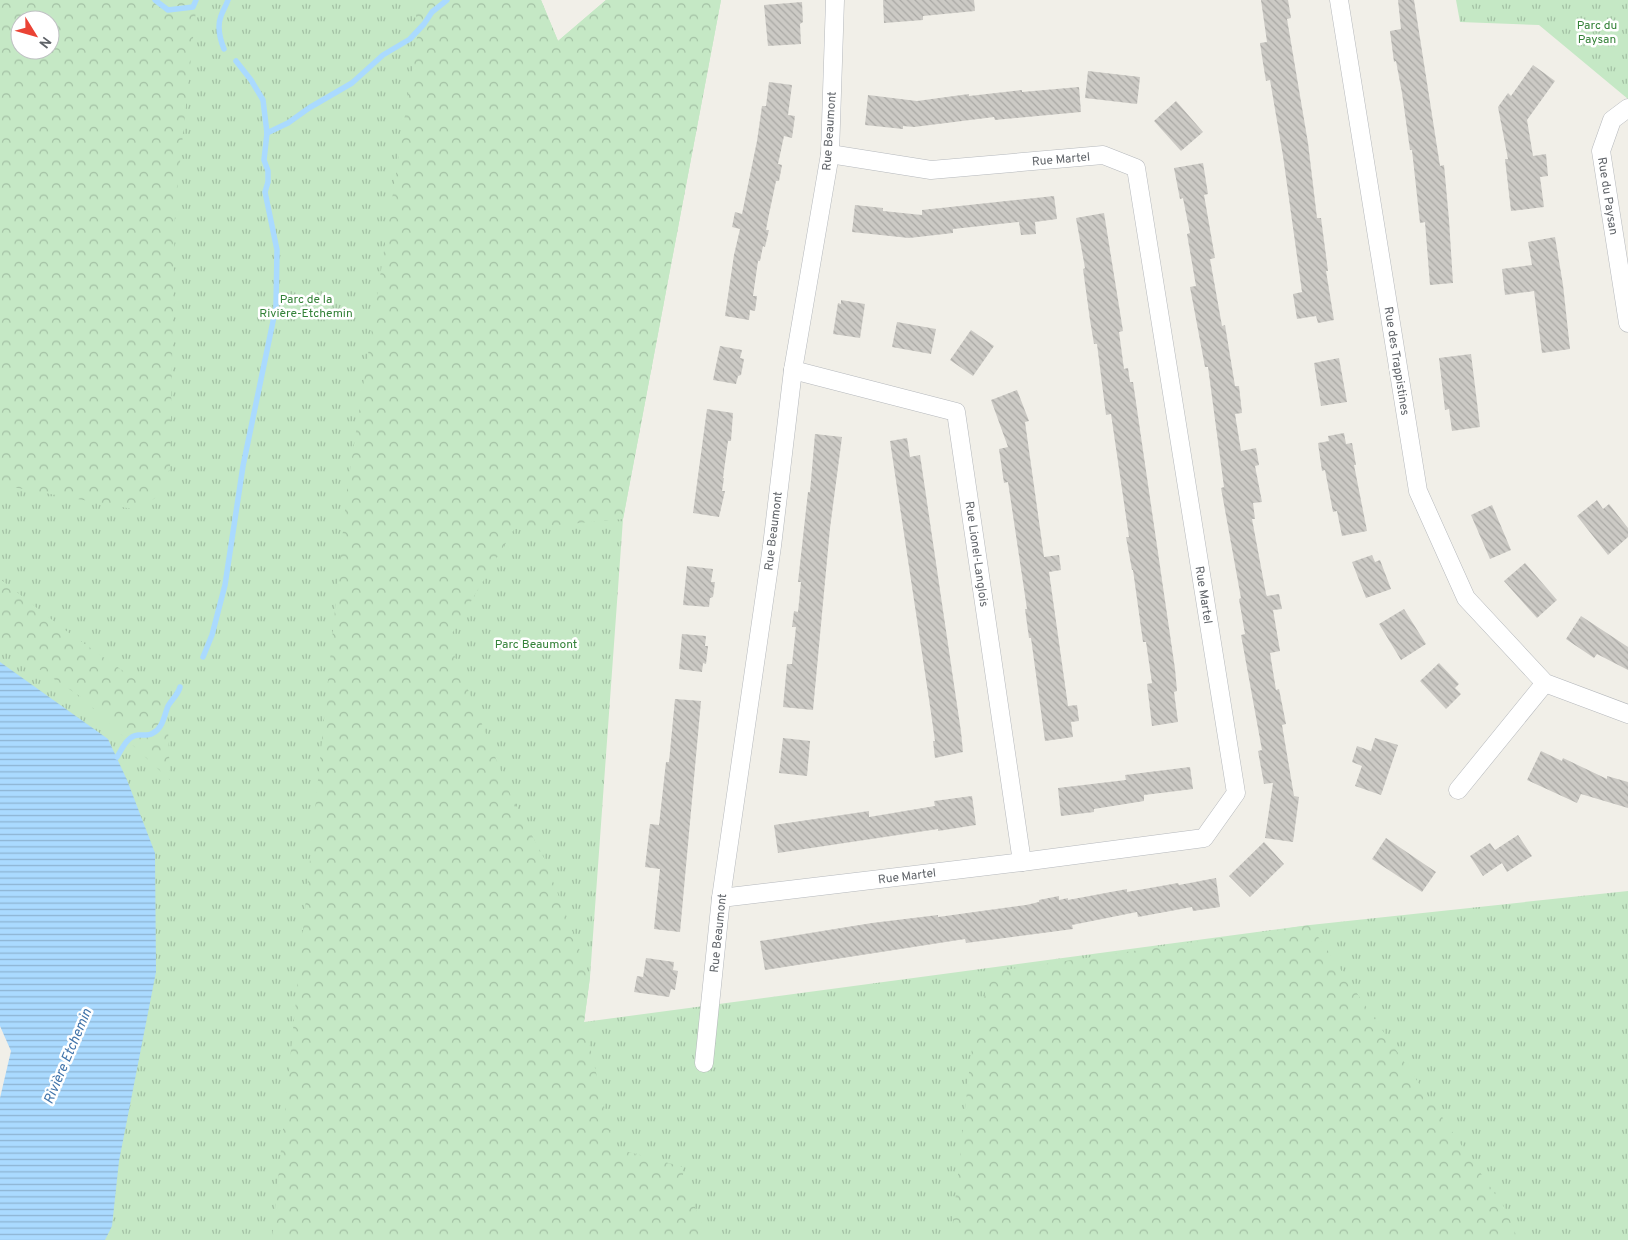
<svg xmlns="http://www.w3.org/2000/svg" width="1628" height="1240" viewBox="0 0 1628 1240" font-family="Overpass,sans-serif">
<defs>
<pattern id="grass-tufts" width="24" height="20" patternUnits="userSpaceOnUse" patternTransform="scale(1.25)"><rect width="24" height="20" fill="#c5e8c5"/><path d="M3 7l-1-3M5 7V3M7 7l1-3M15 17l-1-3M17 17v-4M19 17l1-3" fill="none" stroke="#a3c0a4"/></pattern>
<pattern id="forest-crowns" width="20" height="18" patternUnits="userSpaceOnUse" patternTransform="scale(1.25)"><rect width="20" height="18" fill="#c5e8c5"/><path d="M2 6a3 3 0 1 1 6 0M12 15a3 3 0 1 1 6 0" fill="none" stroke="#a3c0a4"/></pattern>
<pattern id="water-rules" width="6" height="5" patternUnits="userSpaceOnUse" patternTransform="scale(1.25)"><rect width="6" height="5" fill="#aadaff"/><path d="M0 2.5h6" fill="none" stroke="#8eb4d2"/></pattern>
<pattern id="building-back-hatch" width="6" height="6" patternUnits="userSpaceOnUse" patternTransform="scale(1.25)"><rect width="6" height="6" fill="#cccac5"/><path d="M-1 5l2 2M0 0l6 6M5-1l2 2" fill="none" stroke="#a9a8a4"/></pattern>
</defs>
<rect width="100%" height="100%" fill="#f1efe8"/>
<!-- grass -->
<g fill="url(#grass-tufts)" fill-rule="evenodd">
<path d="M0 0H541L558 41 606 0H721L623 519 590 977 584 1022 1310 925 1628 891V1240H0L93 995 0 860ZM20 20H50V50H20Z"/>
<path d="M1456 0H1628V99L1539 25 1460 22Z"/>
</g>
<!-- forest -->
<g fill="url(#forest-crowns)" fill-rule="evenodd">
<path d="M0 0H197L175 210 170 467 162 493 138 510 12 487 0 490ZM20 20H50V50H20Z"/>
<path d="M414 0H541L558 41 606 0H721L623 519 514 529 448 640 511 796 544 858 590 977 584 1022 614 1148 683 1167V1179L709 1240H272L347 490 418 31Z"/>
<path d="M0 579 65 630 167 702 170 780 81 697 0 643Z"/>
<path d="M1310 925 1506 1210 1518 1240H951L971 1054 990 972Z"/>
</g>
<!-- water -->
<path fill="url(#water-rules)" d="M0 662 108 739 127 780 155 853 156 972 119 1161 112 1226 105 1240H0V1098L11 1051 0 1026Z"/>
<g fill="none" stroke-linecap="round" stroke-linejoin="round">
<!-- stream -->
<g stroke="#aadaff" stroke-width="5.5">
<path d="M155 0 168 10 193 7 196 0"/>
<path d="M224 49C220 39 217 26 221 16 223 10 226 6 228 0"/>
<path d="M267 133 288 123 309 108 352 83 383 55 410 39 424 24 432 12 447 0"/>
<path d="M203 657 212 635 225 585 243 466 276 307 277 250 265 192 268 182V171L264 160 267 133 263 100 251 80 236 61"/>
<path d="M117 757C122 749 127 736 138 735 143 735 149 736 153 733 163 728 164 716 168 706 172 699 178 695 180 687"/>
</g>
</g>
<!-- building -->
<g fill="url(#building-back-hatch)">
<path d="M883 0H974L975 11 923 16V20L884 23Z"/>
<path d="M1261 0H1288L1291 18 1287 19 1308 143 1317 218H1321L1328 271H1326L1334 320 1318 323 1316 316 1297 319 1293 294 1302 292 1283 156 1270 80 1266 81 1263 63 1260 43 1267 42Z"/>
<path d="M1398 0H1414L1440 166 1444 165 1449 220 1453 283 1430 285 1425 222 1420 223 1412 150H1410L1402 93 1396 61 1394 62 1390 31 1401 29Z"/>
<path d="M802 2 803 22 800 24 801 44 768 46 764 5Z"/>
<path d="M1533 65 1555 81 1527 120 1533 156 1546 154 1548 176 1540 177 1544 207 1511 211 1505 159H1508L1498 107 1508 93 1511 96Z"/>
<path d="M1088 71 1140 77 1137 104 1085 98Z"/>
<path d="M769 82 792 85 788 115 795 116 792 138 784 136 778 164 782 165 779 181H776L768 219 766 230H769L765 247 763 246 760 261H758L753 296H757L755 311 750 310 749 320 725 316 734 255 740 229 732 227 735 212 742 214 757 141 762 106H766Z"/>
<path d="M1079 87 1081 112 995 120 994 117 914 127 903 126V129L865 125 868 95 917 101 969 94V96L1022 90V92Z"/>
<path d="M1176 101 1203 132 1181 151 1154 121Z"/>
<path d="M1203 163 1208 194 1204 195 1215 258 1210 259 1222 326 1225 325 1235 386H1239L1242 413 1235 414 1241 451 1256 448 1259 465 1255 466 1262 502 1253 503 1255 519H1252L1266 594 1267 596 1279 594 1282 609 1273 610 1280 651 1270 653 1276 690 1279 689 1286 724 1282 725 1294 796 1299 797 1293 842 1265 838 1273 783 1264 784 1258 751 1262 750 1241 635 1245 634 1239 599 1241 598 1221 488 1224 487 1208 367H1205L1190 287 1196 286 1187 234 1190 233 1183 198 1180 199 1174 168Z"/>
<path d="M1054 196 1057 219 1035 222 1036 234 1021 235 1019 222 953 229V233L909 238 852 232 855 205 883 208V211L922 215V210Z"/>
<path d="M1104 213 1123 331 1119 332 1124 369 1128 368 1130 382H1133L1175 669 1177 691 1174 692 1178 722 1152 726 1147 684 1152 683 1146 642H1143L1133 570H1132L1126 537H1129L1111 414 1106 415 1097 344H1094L1090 320 1083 269 1085 268 1076 218Z"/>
<path d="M1555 237 1563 285 1570 349 1542 353 1534 291 1505 295 1502 269 1532 265 1528 242Z"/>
<path d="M841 300 865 304 860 338 833 334 838 303 841 304Z"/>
<path d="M897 322 936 329 931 354 892 347Z"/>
<path d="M971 330 994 346 973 376 950 360Z"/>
<path d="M720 346 742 350 740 358 744 359 741 375 738 376 736 384 713 380Z"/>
<path d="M1471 354 1480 427 1452 431 1449 409 1445 410 1439 358Z"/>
<path d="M1339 358 1347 402 1321 406 1314 363Z"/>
<path d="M1017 390 1029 421 1025 422 1044 557 1059 555 1061 570 1049 572 1068 706 1077 705 1079 721 1071 722 1073 737 1045 741 1031 638H1029L1025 609H1027L1008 482 1004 483 999 449 1008 447 991 400Z"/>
<path d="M707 409 733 413 731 441H728L723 478H724L722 491H725L719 517 693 513Z"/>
<path d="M1344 433 1346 444 1352 443 1356 465H1354L1367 531 1342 536 1337 511 1333 512 1325 470 1322 471 1318 443 1329 441 1328 436Z"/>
<path d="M815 434 842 437 830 528 813 710 783 707 787 664H792L796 627H792L794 611 798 612 801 582H798L808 492H810Z"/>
<path d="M907 438 910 457 920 455 961 732 963 752 935 758 933 741H935L930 706 890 441Z"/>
<path d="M1597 500 1603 509 1609 504 1628 528V537L1608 555 1577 516Z"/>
<path d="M1492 505 1511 550 1490 559 1471 515Z"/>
<path d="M1372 555 1375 562 1380 560 1391 589 1366 598 1352 562Z"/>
<path d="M1525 563 1557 600 1537 618 1504 581Z"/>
<path d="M687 566 713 569 711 582H715L713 597 710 598 709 607 683 605Z"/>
<path d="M1404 609 1426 644 1401 660 1379 624Z"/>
<path d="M1581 616 1628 647V670L1597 654 1594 658 1566 639Z"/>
<path d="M682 634 706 636 705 646H708L706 664 703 663 702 672 679 669Z"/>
<path d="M1439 663 1459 684 1455 688 1461 694 1446 709 1420 681Z"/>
<path d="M675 699 701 701 680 932 654 929 660 869 645 867 650 824 659 825 666 762H669Z"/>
<path d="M783 738 810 741 807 776 779 773Z"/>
<path d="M1375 738 1398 745 1381 795 1355 786 1362 766 1352 762 1357 746 1371 751Z"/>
<path d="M1541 751 1562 761 1563 758 1607 779V776L1628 782V808L1581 794 1577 803 1527 780Z"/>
<path d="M1190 767 1193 789 1144 795V801L1094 809V812L1061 816 1058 788 1126 780 1125 775Z"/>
<path d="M972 796 976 825 938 831V829L778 853 774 825 869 811V817L935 806 934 801Z"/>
<path d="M1518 835 1532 856 1507 872 1502 863 1483 876 1470 856 1490 843 1495 850Z"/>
<path d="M1386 838 1436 872 1422 892 1372 859Z"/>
<path d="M1264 842 1284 864 1250 897 1229 876Z"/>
<path d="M1216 878 1220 907 1193 911 1192 907 1138 917 1137 912 1072 925 1073 929 966 943 965 939 765 970 760 941 872 923 938 915V917L1026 905 1039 902V900L1059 896V900L1068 898V900L1127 889V892L1178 883 1179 885Z"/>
<path d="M646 958 674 962 673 970 678 971 675 990 671 989 669 997 634 992 637 976 643 977Z"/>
</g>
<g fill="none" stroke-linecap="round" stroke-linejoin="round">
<defs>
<g id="street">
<path d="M1339 0 1418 491 1466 598 1545 683 1628 714"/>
<path d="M1628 108 1612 120 1601 151 1628 323"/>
<path d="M793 370 956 412 1022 862"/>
<path d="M1458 790 1545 683"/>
<path d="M721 898 1022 862 1204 838 1236 793 1136 168 1103 155 931 170 830 154"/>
<path d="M704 1063 721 898 772 546 793 370 830 154 835 0"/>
</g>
</defs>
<!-- street casing -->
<use href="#street" stroke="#b5b8bc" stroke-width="19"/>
<!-- street -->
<use href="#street" stroke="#fff" stroke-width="18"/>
</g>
<g text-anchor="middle" stroke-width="5" stroke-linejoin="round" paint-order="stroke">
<!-- park labels -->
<g font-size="12" fill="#348238" stroke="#fff">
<text x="1597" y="29">Parc du<tspan x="1597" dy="14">Paysan</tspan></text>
<text x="306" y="303">Parc de la<tspan x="306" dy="14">Rivière-Etchemin</tspan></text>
<text x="536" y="648">Parc Beaumont</text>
</g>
<!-- street labels -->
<g font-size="12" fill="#5f6368" stroke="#fff">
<text transform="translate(829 131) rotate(-86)" y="4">Rue Beaumont</text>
<text transform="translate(1061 159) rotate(-5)" y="4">Rue Martel</text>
<text transform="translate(1608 196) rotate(81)" y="4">Rue du Paysan</text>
<text transform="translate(1397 361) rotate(81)" y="4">Rue des Trappistines</text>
<text transform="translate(773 531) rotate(-83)" y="4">Rue Beaumont</text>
<text transform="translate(977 554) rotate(82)" y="4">Rue Lionel-Langlois</text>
<text transform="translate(1204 595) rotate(81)" y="4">Rue Martel</text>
<text transform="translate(907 876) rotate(-7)" y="4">Rue Martel</text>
<text transform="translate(718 933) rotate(-84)" y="4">Rue Beaumont</text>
</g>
<!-- water labels -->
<g font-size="14" font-style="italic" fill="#4174aa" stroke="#fff">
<text transform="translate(67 1056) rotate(-67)" y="5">Rivière Etchemin</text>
</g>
</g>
<!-- north arrow -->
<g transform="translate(35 35) rotate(127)"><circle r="24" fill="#ffffff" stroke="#bfc1c3"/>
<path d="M0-4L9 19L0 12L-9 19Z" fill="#ea4335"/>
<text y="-8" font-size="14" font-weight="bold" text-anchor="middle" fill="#5f6368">N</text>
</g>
</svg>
